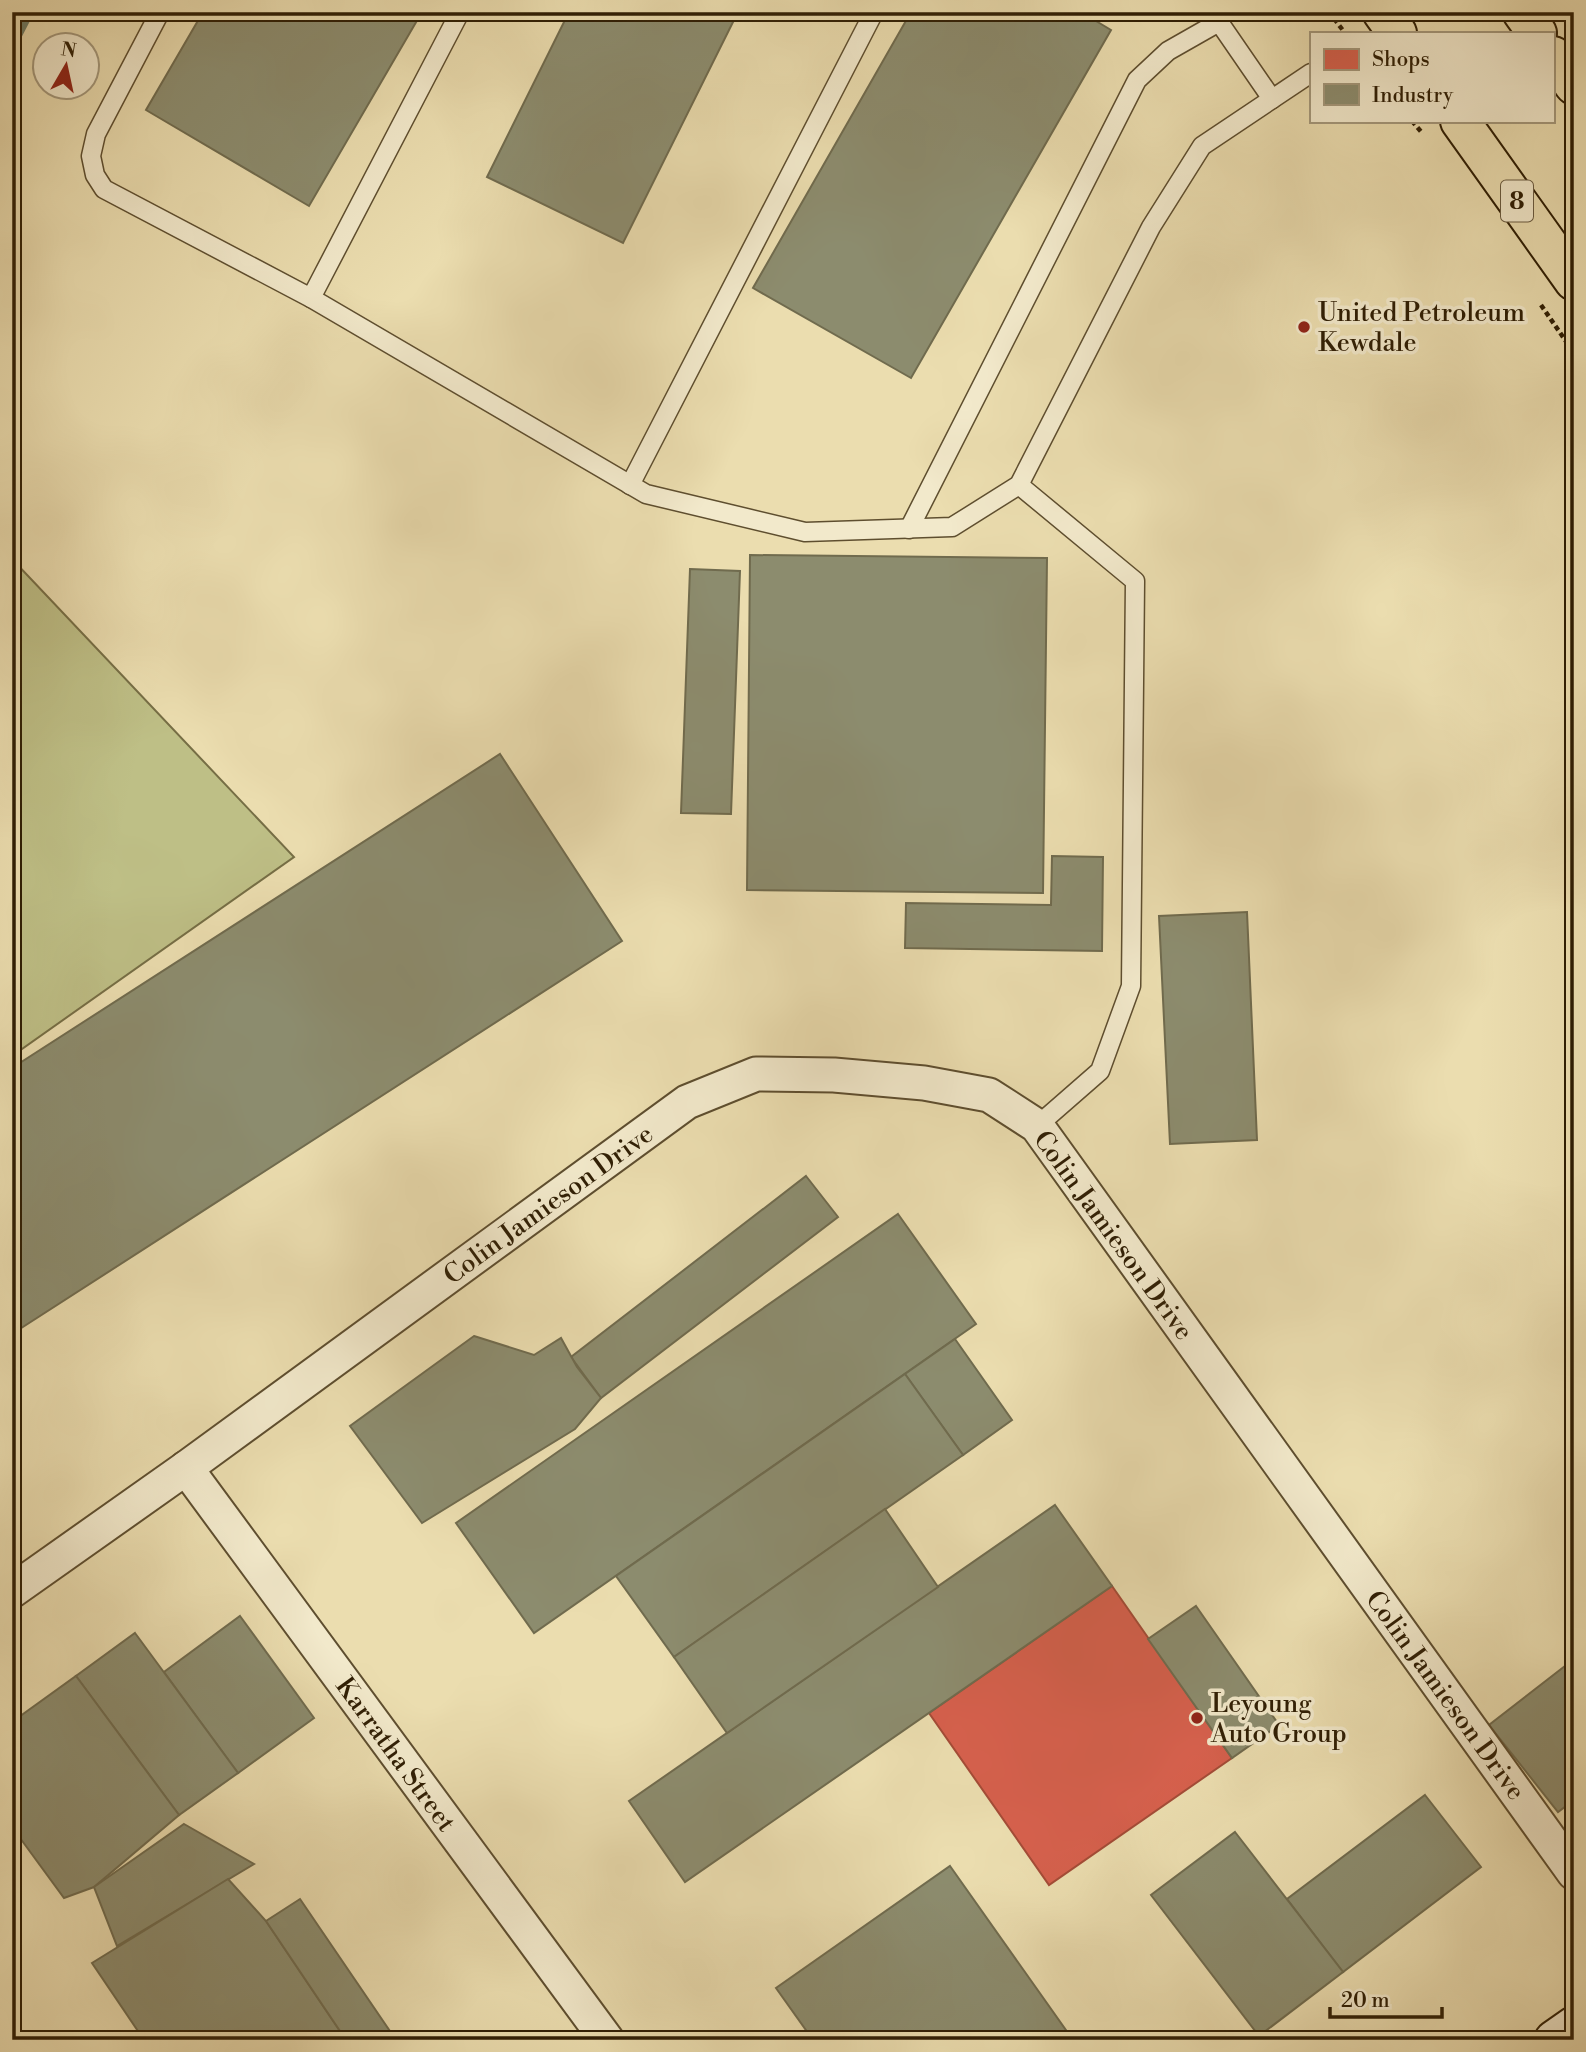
<svg xmlns="http://www.w3.org/2000/svg" width="1586" height="2052" viewBox="0 0 1586 2052" font-family="'Libre Bodoni',serif">
<rect width="100%" height="100%" fill="#ebddaf"/>
<filter id="stains"><feTurbulence type="fractalNoise" baseFrequency=".00286" numOctaves="4"/><feColorMatrix values="0 0 0 0 .2 0 0 0 0 .09 0 0 0 0 .02 0 0 0 .5 -.17"/></filter>
<radialGradient id="worn" r=".72"><stop offset=".6" stop-color="#630" stop-opacity="0"/><stop offset="1" stop-color="#630" stop-opacity=".3"/></radialGradient>
<!-- green -->
<path fill="#bebf86" stroke="#766e45" stroke-width="2" d="M12 559 294 857 12 1056Z"/>
<!-- shops -->
<path fill="#d6604d" stroke="#a44c37" stroke-width="2" d="M1112 1586 1232 1758 1049 1885 929 1713Z"/>
<!-- industry -->
<g fill="#8c8c6e" stroke="#706b4e" stroke-width="2">
<path d="M203 12H422L309 206 146 110Z"/>
<path d="M569 12H738L623 243 487 177Z"/>
<path d="M911 12H1081L1111 30 911 378 753 288Z"/>
<path d="M750 555 1047 558 1043 893 747 890Z"/>
<path d="M690 569 740 571 731 814 681 813Z"/>
<path d="M500 754 622 941 12 1334V1068Z"/>
<path d="M1052 856 1103 857 1102 951 905 948 906 903 1051 905Z"/>
<path d="M1247 912 1257 1140 1170 1144 1159 916Z"/>
<path d="M806 1176 838 1217 601 1398 571 1357Z"/>
<path d="M898 1214 976 1324 534 1633 456 1523Z"/>
<path d="M474 1336 534 1355 561 1338 577 1367 601 1398 575 1429 422 1523 350 1426Z"/>
<path d="M955 1339 1012 1420 963 1455 905 1374Z"/>
<path d="M905 1374 963 1455 674 1657 616 1576Z"/>
<path d="M1055 1505 1112 1586 685 1882 629 1801Z"/>
<path d="M885 1509 938 1587 727 1733 674 1657Z"/>
<path d="M1196 1606 1279 1725 1232 1758 1148 1639Z"/>
<path d="M240 1616 314 1718 238 1773 164 1672Z"/>
<path d="M135 1633 238 1773 179 1815 76 1676Z"/>
<path d="M1574 1659V1800L1558 1812 1489 1725Z"/>
<path d="M76 1676 179 1815 94 1887 64 1898 12 1827V1722Z"/>
<path d="M1425 1795 1481 1867 1343 1972 1287 1899Z"/>
<path d="M184 1824 254 1864 117 1946 94 1887Z"/>
<path d="M1235 1832 1343 1972 1259 2036 1151 1895Z"/>
<path d="M950 1866 1073 2040H813L776 1988Z"/>
<path d="M228 1879 266 1921 346 2040H144L92 1963Z"/>
<path d="M300 1899 396 2040H346L266 1921Z"/>
</g>
<g fill="none" stroke-linecap="round" stroke-linejoin="round">
<!-- stream -->
<path stroke="#6e7d68" stroke-width="10" d="M12 45 29 12"/>
<defs>
<g id="service">
<path d="M160 12 96 134 91 156 95 175 104 189 311 298 460 12"/>
<path d="M311 298 646 494 805 532 952 527 1019 485 1151 227 1202 146 1311 73"/>
<path d="M630 485 874 12"/>
<path d="M1019 485 1135 581 1131 986 1100 1071 1037 1126"/>
<path d="M909 529 1137 80 1168 51 1219 22 1272 99"/>
</g>
<g id="minor">
<path d="M186 1468 607 2040"/>
<path d="M12 1591 186 1468 687 1102 756 1074 834 1075 924 1083 989 1095 1037 1126 1574 1873"/>
</g>
<path id="secondary" d="M1554 2040 1574 2026"/>
<g id="trunk">
<path d="M1382 12 1397 33"/>
<path d="M1522 12 1537 33"/>
<path d="M1553 56 1574 85"/>
<path d="M1460 121 1574 281"/>
</g>
</defs>
<!-- service casing -->
<use href="#service" stroke="#5e4e2f" stroke-width="21"/>
<!-- minor casing -->
<use href="#minor" stroke="#5e4e2f" stroke-width="37"/>
<!-- secondary casing -->
<use href="#secondary" stroke="#2f1e04" stroke-width="42"/>
<!-- trunk casing -->
<use href="#trunk" stroke="#2f1e04" stroke-width="42"/>
<!-- path -->
<g stroke="#2f1e04" stroke-width="4.5" stroke-dasharray="5 3.5" stroke-linecap="butt">
<path d="M1329 12 1345 33"/>
<path d="M1412 121 1423 134"/>
<path d="M1541 305 1574 353"/>
</g>
<!-- service -->
<use href="#service" stroke="#f2e9cb" stroke-width="18"/>
<!-- minor -->
<use href="#minor" stroke="#f2e9cb" stroke-width="33"/>
<!-- secondary -->
<use href="#secondary" stroke="#f2e9cb" stroke-width="38"/>
<!-- trunk -->
<use href="#trunk" stroke="#ebddaf" stroke-width="38"/>
</g>
<!-- markers -->
<g fill="#8f2418" stroke="#f2e9cb" stroke-width="2.5">
<circle cx="1304" cy="327" r="7"/>
<circle cx="1197" cy="1718" r="7"/>
</g>
<g text-anchor="middle" stroke-width="7" stroke-linejoin="round" paint-order="stroke">
<!-- shield labels -->
<rect fill="#f2e9cb" stroke="#6a5b40" stroke-width="2" x="1501" y="180.5" width="32" height="41" rx="5"/>
<g font-size="24" font-weight="bold" fill="#2f1e04">
<text x="1517" y="209">8</text>
</g>
<!-- poi labels -->
<g font-size="26" fill="#2f1e04" stroke="#f2e9cb" text-anchor="start">
<text x="1318" y="321">United Petroleum<tspan x="1318" dy="30">Kewdale</tspan></text>
<text x="1211" y="1712">Leyoung<tspan x="1211" dy="30">Auto Group</tspan></text>
</g>
<!-- street labels -->
<g font-size="26" fill="#2f1e04" stroke="#f2e9cb">
<text transform="translate(548 1204) rotate(-36)" y="9">Colin Jamieson Drive</text>
<text transform="translate(1114 1235) rotate(54)" y="9">Colin Jamieson Drive</text>
<text transform="translate(1446 1695) rotate(54)" y="9">Colin Jamieson Drive</text>
<text transform="translate(396 1754) rotate(54)" y="9">Karratha Street</text>
</g>
</g>
<!-- margin -->
<rect width="1586" height="2052" fill="none" stroke="#ebddaf" stroke-width="42"/>
<rect x="14" y="14" width="1558" height="2024" fill="none" stroke="#2f1e04" stroke-width="3.5"/>
<rect x="21" y="21" width="1544" height="2010" fill="none" stroke="#2f1e04" stroke-width="2"/>
<!-- legend -->
<rect x="1310" y="32" width="245" height="91" fill="#f2e9cb" stroke="#a4987b" stroke-width="2"/>
<rect x="1324" y="49" width="35" height="21" fill="#d6604d" stroke="#a4987b" stroke-width="2"/>
<text x="1372" y="66" font-size="21" fill="#2f1e04">Shops</text>
<rect x="1324" y="84" width="35" height="21" fill="#8c8c6e" stroke="#a4987b" stroke-width="2"/>
<text x="1372" y="102" font-size="21" fill="#2f1e04">Industry</text>
<!-- north arrow -->
<g transform="translate(66 66) rotate(9)"><circle r="33" fill="#f2e9cb" stroke="#a4987b" stroke-width="2"/>
<path d="M0-5L12 26L0 18L-12 26Z" fill="#8f2418"/>
<text y="-10" font-size="19" font-weight="bold" text-anchor="middle" fill="#2f1e04">N</text>
</g>
<!-- scale -->
<path d="M1330 2007v10h112v-10" fill="none" stroke="#2f1e04" stroke-width="3.5"/>
<text x="1341" y="2007" font-size="21" fill="#2f1e04" stroke="#f2e9cb" stroke-width="5" paint-order="stroke">20 m</text>
<rect width="100%" height="100%" filter="url(#stains)"/>
<rect width="100%" height="100%" fill="url(#worn)"/>
</svg>
